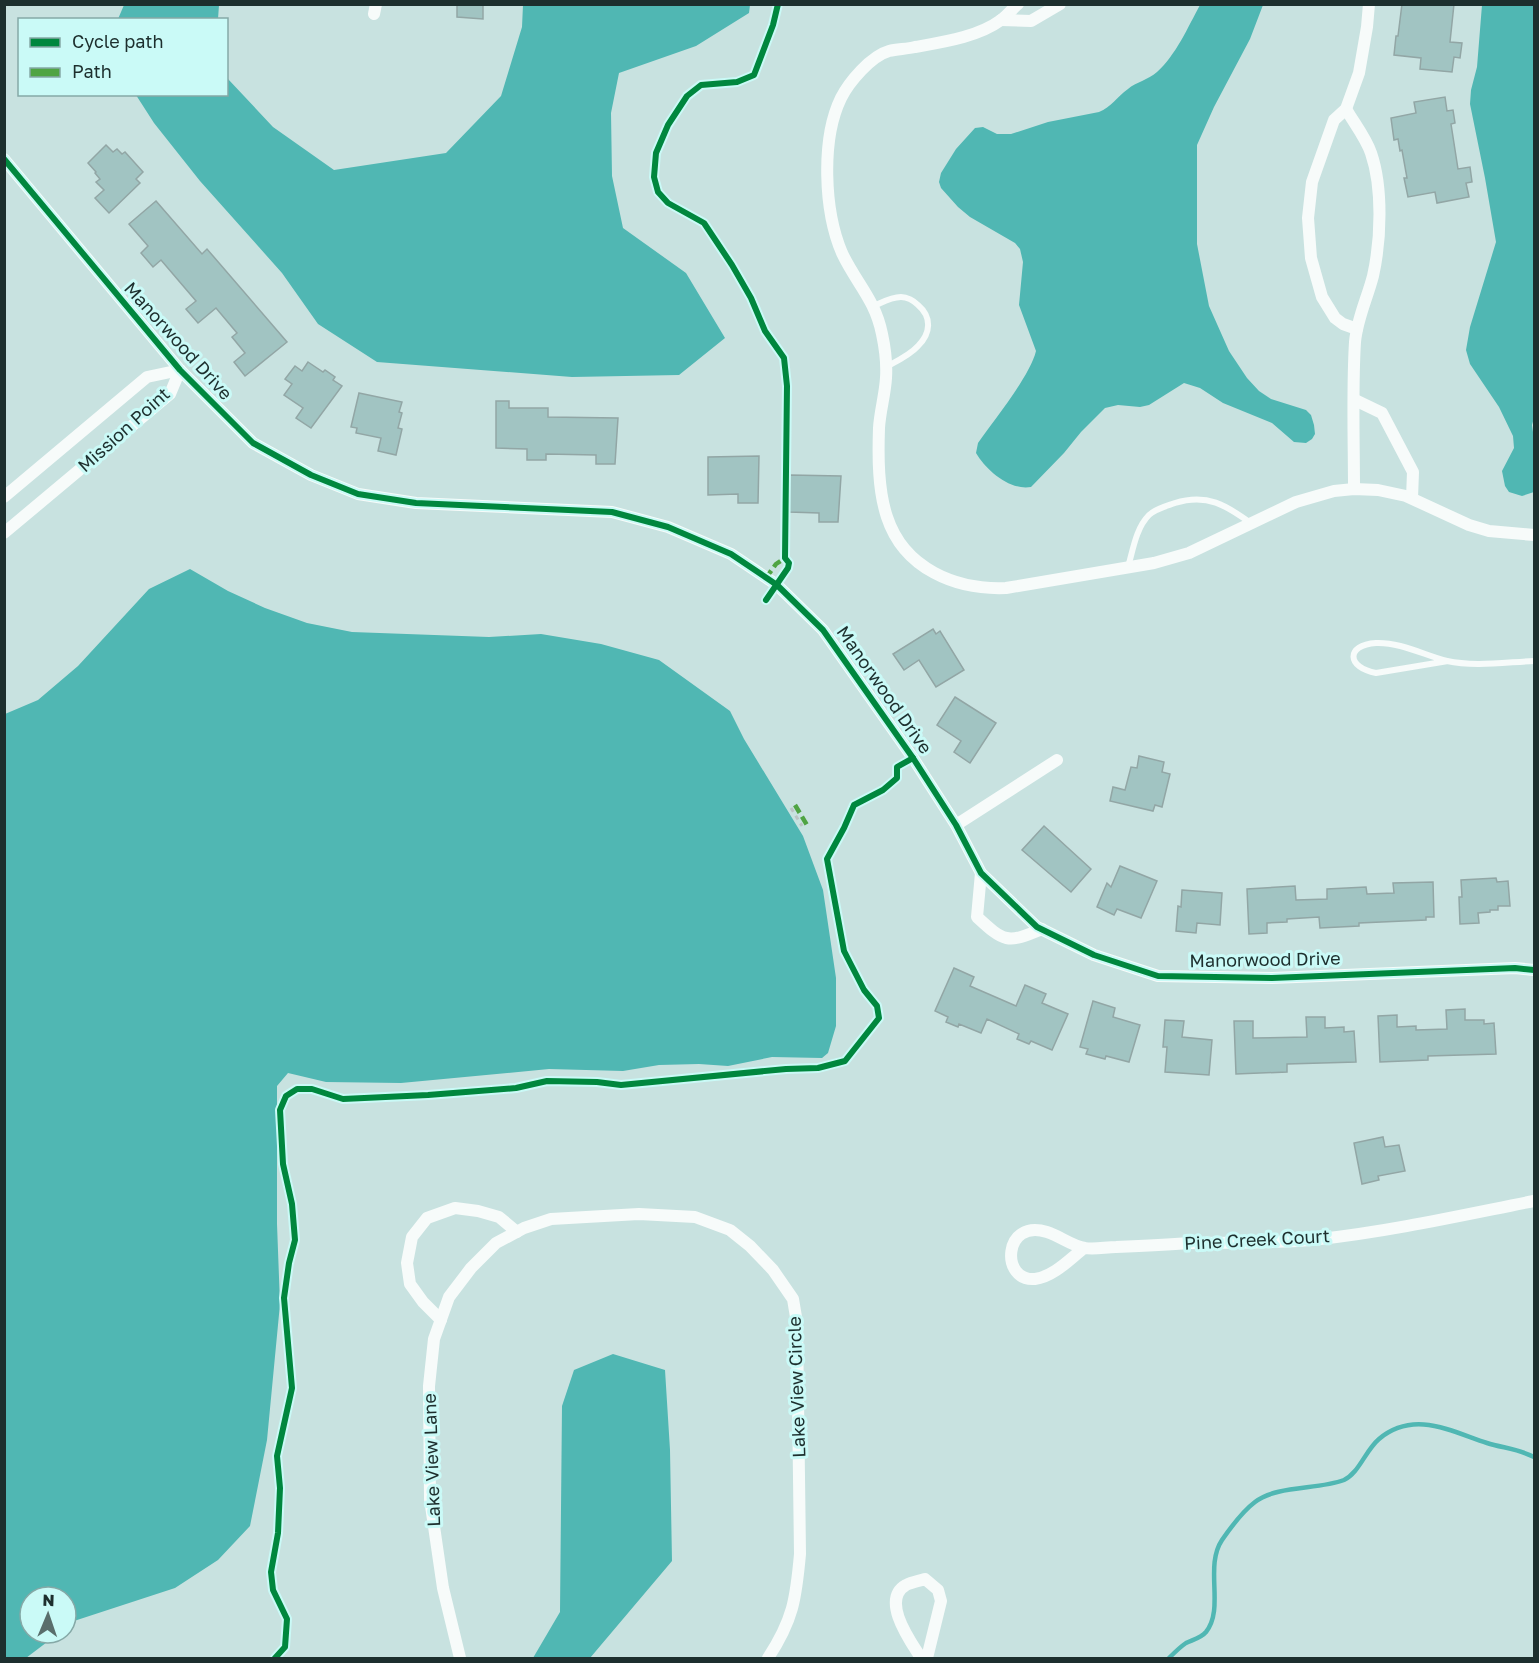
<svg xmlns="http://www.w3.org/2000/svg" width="1539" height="1663" viewBox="0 0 1539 1663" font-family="'Golos Text',sans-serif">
<rect width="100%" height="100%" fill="#c8e2e0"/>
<!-- water -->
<g fill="#50b7b3">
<path d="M124 5V4L219 5 218 19H118Z"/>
<path d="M523 5H750L749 13 696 46 619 73 611 113 612 176 623 228 686 273 725 338 679 375 572 377 377 362 318 324 282 273 200 181 154 123 136 95 226 94 227 70 228 79 273 127 334 170 446 153 501 96 522 27Z"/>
<path d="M1200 5H1263L1250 39 1214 107 1197 145V244L1209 306 1229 351 1247 378 1259 391 1271 399 1306 410 1311 415 1314 425 1315 434 1312 439 1306 443 1294 442 1272 423 1223 403 1200 388 1184 383 1149 405 1140 407 1118 405 1105 408 1081 432 1064 453 1031 487C1010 491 986 470 976 453L978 443C994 420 1030 376 1036 351L1019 305 1023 262 1020 249 1015 243 970 217 958 207 941 188 939 182 941 173 956 149 975 128 983 127 997 134H1011L1048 122 1099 112C1111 107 1117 97 1128 89 1136 82 1148 80 1157 72 1176 55 1188 27 1200 5Z"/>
<path d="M1482 5H1534V418L1532 425 1534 439V492L1522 496 1509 492 1505 486 1502 471 1514 448 1513 436 1499 407 1470 364 1466 350 1470 327 1496 242 1485 178 1470 104 1471 90 1477 67Z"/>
<path d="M190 569 228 591 265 608 307 623 352 632 489 637 541 634 601 644 659 660 730 711 744 739 803 836 823 890 836 978V1026L828 1053 822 1058 772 1057 728 1066 699 1064 659 1065 623 1071 549 1069 401 1083 326 1082 288 1073 277 1086V1224L280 1304 267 1440 250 1526 218 1560 175 1588 74 1621 66 1628V1597H30V1633H59L26 1658H5V714L38 700 78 666 149 589Z"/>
<path d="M613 1354 665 1370 670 1450 672 1561 590 1658H533L560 1612 562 1406 574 1370Z"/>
</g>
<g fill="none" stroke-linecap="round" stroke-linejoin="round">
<!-- stream -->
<path stroke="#50b7b3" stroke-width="4.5" d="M1169 1658C1174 1653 1180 1647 1186 1643 1192 1640 1201 1638 1206 1632 1225 1608 1204 1567 1222 1540 1231 1527 1243 1511 1255 1502 1277 1485 1318 1490 1344 1480 1359 1473 1365 1451 1379 1439 1414 1410 1450 1431 1487 1443 1503 1448 1519 1449 1534 1457"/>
</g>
<!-- building -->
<g fill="#a1c4c2" stroke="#92a6a5" stroke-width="1.5">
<path d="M457 4H483V19L457 17Z"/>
<path d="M1402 4H1454L1450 42 1462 43 1460 58 1454 57 1452 72 1420 69 1421 58 1394 55 1396 36H1398Z"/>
<path d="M1445 97 1447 111 1453 110 1455 123 1451 124 1458 169 1470 167 1472 182 1466 183 1469 197 1437 203 1435 192 1408 197 1404 178H1407L1402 150 1400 151 1398 139 1394 140 1391 118 1416 113 1414 102Z"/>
<path d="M106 145 113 152 117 149 122 154 125 152 143 172 136 179 140 183 109 213 95 198 104 190 96 182 100 179 95 173 96 172 88 163Z"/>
<path d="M156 201 202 254 207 249 287 342 245 376 234 362 245 353 232 337 237 333 216 308 198 323 186 309 196 301 161 260 153 267 141 253 148 246 129 224Z"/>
<path d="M308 362 323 372 325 370 335 377 333 380 342 386 311 428 296 418 303 408 284 395 292 384 285 379 295 366 302 371Z"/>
<path d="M359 393 402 402 399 412 402 413 398 428 402 429 396 455 378 451 381 438 356 433 357 428 351 427Z"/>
<path d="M496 401H509V408H548V417L618 418 615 464H596V455L546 454V460H527V449L496 448Z"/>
<path d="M759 456 758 503H738V494L708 495V457Z"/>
<path d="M790 475 841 476 838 522H819V513L789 512Z"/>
<path d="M933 629 936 634 940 631 964 670 936 687 919 660 904 670 893 654Z"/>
<path d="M955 697 996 723 970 763 954 752 961 741 937 725Z"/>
<path d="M1139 756 1164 762 1162 772 1170 774 1162 807 1155 805 1153 811 1110 801 1113 787 1125 790 1131 767 1137 768Z"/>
<path d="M1044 826 1091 869 1071 892 1022 850Z"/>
<path d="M1120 866 1157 881 1141 918 1117 909 1114 915 1097 907 1107 883 1111 887Z"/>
<path d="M1496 878 1497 882 1508 881 1510 906H1498V910H1490V912L1478 913 1479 923 1460 924 1459 897H1462L1461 880Z"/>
<path d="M1433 882 1434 917H1426V920L1359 923V926L1320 928 1319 917 1287 919V922L1267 923V933L1249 934 1247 889 1295 886 1296 900 1327 899V889L1366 887 1367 894 1394 893 1393 883Z"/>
<path d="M1182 890 1222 893 1220 925 1197 923 1196 933 1176 931 1178 906 1181 907Z"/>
<path d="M954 968 974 977 970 986 1016 1006 1025 985 1046 994 1042 1003 1068 1014 1052 1050 1031 1041 1029 1044 1017 1039 1019 1034 987 1019 981 1033 959 1024 958 1027 946 1022 948 1017 935 1011Z"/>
<path d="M1093 1001 1115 1008 1113 1017 1140 1025 1129 1062 1106 1056 1105 1059 1086 1054 1088 1049 1080 1047Z"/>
<path d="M1465 1009V1020H1484V1024L1494 1023 1496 1054 1428 1056V1060L1380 1062 1378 1016 1397 1015V1027L1416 1026V1030L1447 1029 1446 1010Z"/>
<path d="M1306 1017H1325V1028L1344 1027V1032L1354 1031 1356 1062 1287 1064V1072L1236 1074 1234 1021H1253V1038L1307 1037Z"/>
<path d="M1165 1020 1184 1021 1182 1037 1212 1040 1209 1075 1165 1072 1167 1047H1163Z"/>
<path d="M1383 1137 1385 1147 1399 1145 1405 1171 1378 1176 1379 1180 1362 1184 1354 1143Z"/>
</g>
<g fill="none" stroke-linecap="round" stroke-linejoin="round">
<!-- path -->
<path stroke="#bbc4c4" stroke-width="3" stroke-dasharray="4.5 4.5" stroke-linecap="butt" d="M791 808 802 826"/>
<!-- lane -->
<g stroke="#f7fbfa" stroke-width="6">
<path d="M874 306C883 302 891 297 901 297 907 297 914 301 918 305 932 317 931 333 918 346 910 355 897 361 886 367"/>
<path d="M1128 567C1133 550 1136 528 1149 515 1155 509 1167 506 1175 503 1207 493 1226 505 1252 524"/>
<path d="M1448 661 1376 673C1347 668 1345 645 1376 643 1400 642 1424 655 1447 661 1474 667 1507 662 1534 661"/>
</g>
<!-- street -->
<g stroke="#f7fbfa" stroke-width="12">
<path d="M1018 4C1012 9 1007 16 1001 20 978 37 943 42 915 47 907 49 897 49 889 51 871 56 849 82 841 98 821 139 824 211 842 253 856 283 875 299 882 334 885 348 887 363 886 378 885 395 880 411 879 428 878 457 878 490 887 517 904 569 956 590 1006 588L1154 563 1189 553 1296 502 1334 491 1354 489 1378 490 1406 496 1469 525 1489 531 1534 535"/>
<path d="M374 14 376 4"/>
<path d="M1001 20 1031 21 1060 4"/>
<path d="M1346 109C1354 123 1366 138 1371 153 1383 188 1381 240 1373 276 1367 299 1357 319 1355 342 1352 391 1354 440 1354 489"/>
<path d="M4 159 180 370 253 443 311 475 358 494 416 503 612 512 668 527 731 554 777 585 823 630 913 758 956 825 981 873 1037 927 1094 955 1158 976 1272 978 1515 968 1534 970"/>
<path d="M1357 329 1343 324 1335 318 1322 297 1311 258 1308 218 1312 182 1334 120 1346 109 1359 73 1367 27 1369 4"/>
<path d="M1355 400 1382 413 1413 472 1412 498"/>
<path d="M4 497 147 377 180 370"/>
<path d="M4 533 170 394 180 370"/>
<path d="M956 825 1057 760"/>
<path d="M981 873 977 917C1004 942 1007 944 1042 929"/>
<path d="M1084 1248C1070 1259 1053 1277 1035 1279 1000 1282 1003 1218 1047 1232 1060 1236 1072 1246 1085 1248 1094 1250 1106 1247 1116 1247 1141 1246 1165 1245 1189 1243 1232 1242 1277 1244 1320 1239 1392 1231 1463 1215 1534 1201"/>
<path d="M441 1320 423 1302 410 1284 407 1263 412 1237 427 1218 455 1208 478 1211 499 1217 517 1232"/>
<path d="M460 1658 443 1588 430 1499 429 1386 434 1339 449 1297 471 1268 496 1243 524 1228 551 1219 639 1214 695 1217 730 1230 750 1246 773 1270 793 1299 797 1323 800 1554C796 1599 793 1620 768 1658"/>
<path d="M921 1658C911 1642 880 1600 906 1585 912 1582 919 1581 925 1579L938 1590 941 1601 927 1658"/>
</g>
<!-- quiet -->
<g stroke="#4fa443" stroke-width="4.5" stroke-dasharray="9 4.5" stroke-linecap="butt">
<path d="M766 578 776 564 785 558"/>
<path d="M795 805 807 825"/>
</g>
<defs>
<g id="cycleway">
<path d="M4 159 180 370 253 443 311 475 358 494 416 503 612 512 668 527 731 554 777 585 823 630 913 758 956 825 981 873 1037 927 1094 955 1158 976 1272 978 1515 968 1534 970"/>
<path d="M766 600 788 568 789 563 785 558 787 386 784 358 765 331 751 298 732 265 704 223 668 203 658 192 654 177 656 153 668 125 687 96 701 85 737 82 754 75 773 25 778 4"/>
<path d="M275 1658 285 1647 287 1619 273 1590 271 1572 278 1533 280 1488 277 1456 292 1388 284 1298 289 1263 295 1240 292 1204 283 1164 280 1110 286 1096 297 1089H312L343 1099 428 1095 516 1088 547 1081 597 1082 621 1085 786 1069 818 1068 845 1061 879 1018 877 1006 864 990 844 951 827 859 844 828 854 805 883 790 897 778V767L913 758"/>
</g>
</defs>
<!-- cycleway casing -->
<use href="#cycleway" stroke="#cafaf7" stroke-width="10"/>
<!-- cycleway -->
<use href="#cycleway" stroke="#00873e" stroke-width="6"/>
</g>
<g text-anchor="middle" stroke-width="6" stroke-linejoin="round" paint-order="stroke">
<!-- street labels -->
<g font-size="18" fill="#1d2f2e" stroke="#cafaf7">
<text transform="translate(178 341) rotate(48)" y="6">Manorwood Drive</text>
<text transform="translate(124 430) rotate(-42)" y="6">Mission Point</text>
<text transform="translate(884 690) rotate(55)" y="6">Manorwood Drive</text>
<text transform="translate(1265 960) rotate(-1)" y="6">Manorwood Drive</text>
<text transform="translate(1257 1240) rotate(-3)" y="6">Pine Creek Court</text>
<text transform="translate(797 1387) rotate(-92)" y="6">Lake View Circle</text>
<text transform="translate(432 1460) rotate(-92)" y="6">Lake View Lane</text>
</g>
</g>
<!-- border -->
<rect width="1539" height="1663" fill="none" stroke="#1d2f2e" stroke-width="12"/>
<!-- legend -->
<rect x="18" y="18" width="210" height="78" fill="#cafaf7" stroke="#85a9a7" stroke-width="1.5"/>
<rect x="30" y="38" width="30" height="9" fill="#00873e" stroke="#85a9a7" stroke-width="1.5"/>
<text x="72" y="48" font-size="18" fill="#1d2f2e">Cycle path</text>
<rect x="30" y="68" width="30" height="9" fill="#4fa443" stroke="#85a9a7" stroke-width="1.5"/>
<text x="72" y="78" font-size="18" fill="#1d2f2e">Path</text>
<!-- north arrow -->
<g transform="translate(48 1615) rotate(2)"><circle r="28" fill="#cafaf7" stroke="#85a9a7" stroke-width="1.5"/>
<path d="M0-4.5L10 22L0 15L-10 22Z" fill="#596e6c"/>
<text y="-9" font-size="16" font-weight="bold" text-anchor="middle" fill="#1d2f2e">N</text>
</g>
</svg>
